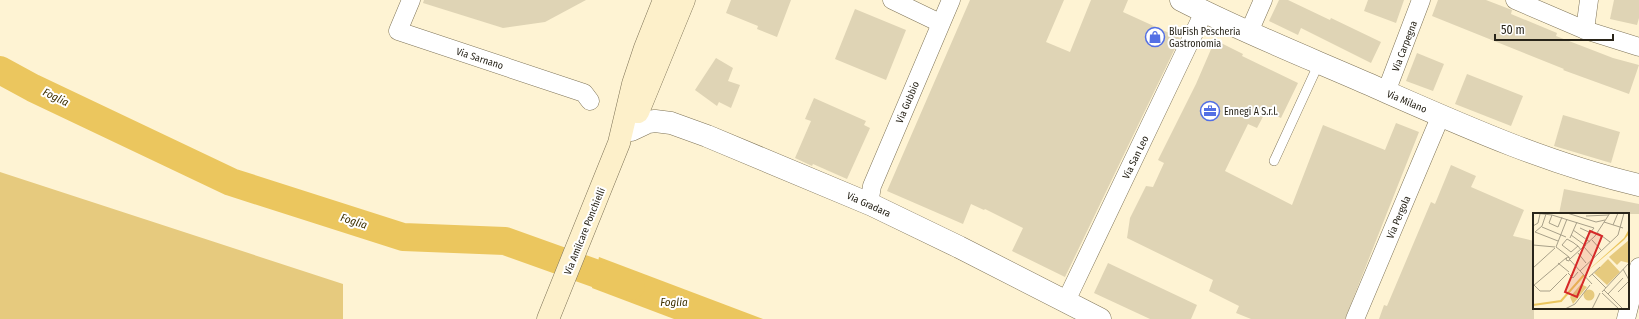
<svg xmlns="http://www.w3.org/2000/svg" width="1639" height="319" viewBox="0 0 1639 319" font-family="'Fira Sans Condensed',sans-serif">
<rect width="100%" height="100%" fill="#fef3d3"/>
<!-- green -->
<path fill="#e6ca7e" d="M0 172 343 284V319H0Z"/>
<!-- water -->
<path fill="#ebc65e" d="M599 257 763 319H674L592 288Z"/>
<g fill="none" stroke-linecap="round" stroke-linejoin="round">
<!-- river -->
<path stroke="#ebc65e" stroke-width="28" d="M0 70 33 88 231 182 403 237 505 241 631 286"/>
</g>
<!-- building -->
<g fill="#dfd4b5">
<path d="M424 0H586L545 22 503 28 423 3Z"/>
<path d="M731 0H791L777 37 757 29 758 26 726 13Z"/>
<path d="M970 0H1064L1046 42 1070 52 1091 0H1128L1123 12 1180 38 1065 277 1012 251 1023 228 985 209 984 210 971 204 963 224 887 191Z"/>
<path d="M1279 0H1288L1330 20 1331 18 1381 42 1371 63 1301 28 1298 35 1269 21Z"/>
<path d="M1368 0H1404L1396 23 1364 11Z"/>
<path d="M1438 0H1486L1512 10 1511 14 1557 33 1556 36 1613 58 1639 65 1629 94 1563 70 1564 69 1432 16Z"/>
<path d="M1614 0H1639V18L1637 25 1610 19Z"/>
<path d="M855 9 906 30 886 80 835 59Z"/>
<path d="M1215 40 1243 54 1242 56 1298 83 1281 118 1266 111 1257 128 1248 124 1225 171 1292 205 1323 125 1385 150 1396 123 1419 132 1345 319H1251L1236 313 1239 306 1209 291 1213 280 1127 238 1130 218 1146 186 1153 187 1164 163 1158 160 1196 84Z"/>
<path d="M1417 53 1444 64 1433 91 1406 81Z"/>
<path d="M716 58 733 68 728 81 740 85 731 108 719 102 717 106 695 90Z"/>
<path d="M1467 74 1523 96 1511 126 1455 104Z"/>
<path d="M814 98 866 121 864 125 870 128 847 179 813 164 812 166 795 158 811 121 805 119Z"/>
<path d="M1563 115 1620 132 1611 163 1554 146Z"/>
<path d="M1451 165 1476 176 1471 187 1524 210 1513 236 1534 241V319H1379L1384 305 1387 306 1431 202 1435 204Z"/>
<path d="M1564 189 1639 204V214H1559Z"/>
<path d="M1108 263 1197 305 1191 319H1150L1094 293Z"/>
</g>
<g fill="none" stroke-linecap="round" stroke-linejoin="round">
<defs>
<path id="service" d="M1274 161 1319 63"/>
<g id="minor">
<path d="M411 0 398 31 584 93 590 101"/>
<path d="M892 0 940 23"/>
<path d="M1515 0 1585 30 1639 47"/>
<path d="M1585 30 1589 0"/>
<path d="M1249 32 1263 0"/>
<path d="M1386 92 1421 0"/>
<path d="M872 205 870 198 872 186 951 0"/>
<path d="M1066 301 1204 12"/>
<path d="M1355 319 1441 115"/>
<path d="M1626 319 1639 267"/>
</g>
<g id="tertiary">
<path d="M1181 0C1241 31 1304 56 1366 83 1455 122 1544 163 1639 185"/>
<path d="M631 130 648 122 655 121 671 123 707 136 872 205 959 247 1100 319"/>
</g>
<g id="secondary">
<path d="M638 112 684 0"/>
<path d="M548 319 619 143 633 84 645 48 664 0"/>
</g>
</defs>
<!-- service casing -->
<use href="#service" stroke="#7e7357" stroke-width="10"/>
<!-- minor casing -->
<use href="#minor" stroke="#7e7357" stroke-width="19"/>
<!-- tertiary casing -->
<use href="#tertiary" stroke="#7e7357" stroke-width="23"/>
<!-- secondary casing -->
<use href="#secondary" stroke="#7e7357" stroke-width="23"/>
<!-- service -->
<use href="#service" stroke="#fff" stroke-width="9"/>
<!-- minor -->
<use href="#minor" stroke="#fff" stroke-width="18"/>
<!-- tertiary -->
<use href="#tertiary" stroke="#fff" stroke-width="22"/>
<!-- secondary -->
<use href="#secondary" stroke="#fdf0ca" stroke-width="22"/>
</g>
<!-- icons -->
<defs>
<symbol id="shop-ring" viewBox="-11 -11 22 22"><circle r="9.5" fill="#fff" stroke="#536fe4" stroke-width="1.5"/><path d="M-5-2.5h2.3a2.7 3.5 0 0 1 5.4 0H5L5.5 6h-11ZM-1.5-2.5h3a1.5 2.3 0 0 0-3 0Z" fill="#536fe4"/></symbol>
<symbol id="office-ring" viewBox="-11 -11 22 22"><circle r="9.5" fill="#fff" stroke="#536fe4" stroke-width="1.5"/><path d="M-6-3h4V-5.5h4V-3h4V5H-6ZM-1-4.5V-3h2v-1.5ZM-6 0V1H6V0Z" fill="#536fe4"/></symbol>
</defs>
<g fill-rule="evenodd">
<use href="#shop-ring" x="1144" y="26" width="22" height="22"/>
<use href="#office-ring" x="1199" y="100" width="22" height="22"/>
</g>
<g text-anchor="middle" stroke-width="4" stroke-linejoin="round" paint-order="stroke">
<!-- poi labels -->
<g font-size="10" fill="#282419" stroke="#fff" text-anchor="start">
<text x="1169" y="35">BluFish Pescheria<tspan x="1169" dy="12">Gastronomia</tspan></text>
<text x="1224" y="115">Ennegi A S.r.l.</text>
</g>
<!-- street labels -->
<g font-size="10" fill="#282419" stroke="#fff">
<text transform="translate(1404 46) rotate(-69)" y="4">Via Carpegna</text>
<text transform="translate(480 58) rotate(18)" y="4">Via Sarnano</text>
<text transform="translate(1407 101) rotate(23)" y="4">Via Milano</text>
<text transform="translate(907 102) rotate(-67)" y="4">Via Gubbio</text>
<text transform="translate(1135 157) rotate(-64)" y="4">Via San Leo</text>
<text transform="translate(869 204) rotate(24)" y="4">Via Gradara</text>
<text transform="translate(1398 217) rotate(-67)" y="4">Via Pergola</text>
<text transform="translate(584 231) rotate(-68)" y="4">Via Amilcare Ponchielli</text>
</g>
<!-- water labels -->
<g font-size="11" font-style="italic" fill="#403203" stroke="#fff">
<text transform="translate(56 97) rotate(26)" y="4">Foglia</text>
<text transform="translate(354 221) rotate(18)" y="4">Foglia</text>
<text x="674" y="306">Foglia</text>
</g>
</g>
<!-- overview -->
<g transform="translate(1533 213)">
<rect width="96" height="96" fill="#fef3d3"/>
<path d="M96 27V50L88 48 84 52 76 44ZM75 46 87 59 74 72 61 60ZM48 71 54 74 40 91 37 84ZM50.5 82a5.5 5.5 0 1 1 11 0a5.5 5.5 0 1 1-11 0Z" fill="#e6ca7e"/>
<path d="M96 16V21L91 27 51 61 91 25Z" fill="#ebc65e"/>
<path fill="none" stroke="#ebc65e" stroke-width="2" d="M0 92 28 88 51 62"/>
<path fill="none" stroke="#a8a089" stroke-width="1" d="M34 0 63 9 72 7M19 2 16 10 25 14 29 4M0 3 1 0 19 2 61 15M53 3 76 2M71 9 90 15M80 12 85 0M0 13 5 10 7 1M9 14 33 24M47 15 58 20M40 17 57 29M2 19 25 28M2 19 9 13 13 1M65 20 77 29M38 22 53 33M37 25 44 9M53 25 61 15M59 27 68 37M0 32 22 34M45 33 38 39 29 32 34 26 41 30 42 31 45 33 48 37M23 34 34 6M23 34 36 44M51 34 60 44M45 40 53 50M34 44 37 45 36 48 33 47ZM37 46 62 23 77 0M37 47 59 71M25 50 36 59M0 55 22 35M90 56 96 67M47 58 85 22 91 0M35 60 40 65 45 59M59 61 73 75M56 64 67 54M0 71 7 78H17L34 61M0 73 33 45M71 77 90 96M69 79 96 50M85 79 95 69M69 80 86 96M75 81 90 65M32 96 42 91 57 72M59 96 67 80"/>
<path fill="#d62828" fill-opacity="0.15" stroke="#d62828" stroke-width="2" d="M57 18 69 23 44 84 32 79Z"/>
<rect width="96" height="96" fill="none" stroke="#282419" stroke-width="2"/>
</g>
<!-- scale -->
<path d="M1495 34v6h118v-6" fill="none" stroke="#282419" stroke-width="2"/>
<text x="1501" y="34" font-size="12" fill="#282419" stroke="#ffffff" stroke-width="3" paint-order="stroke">50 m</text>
</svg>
